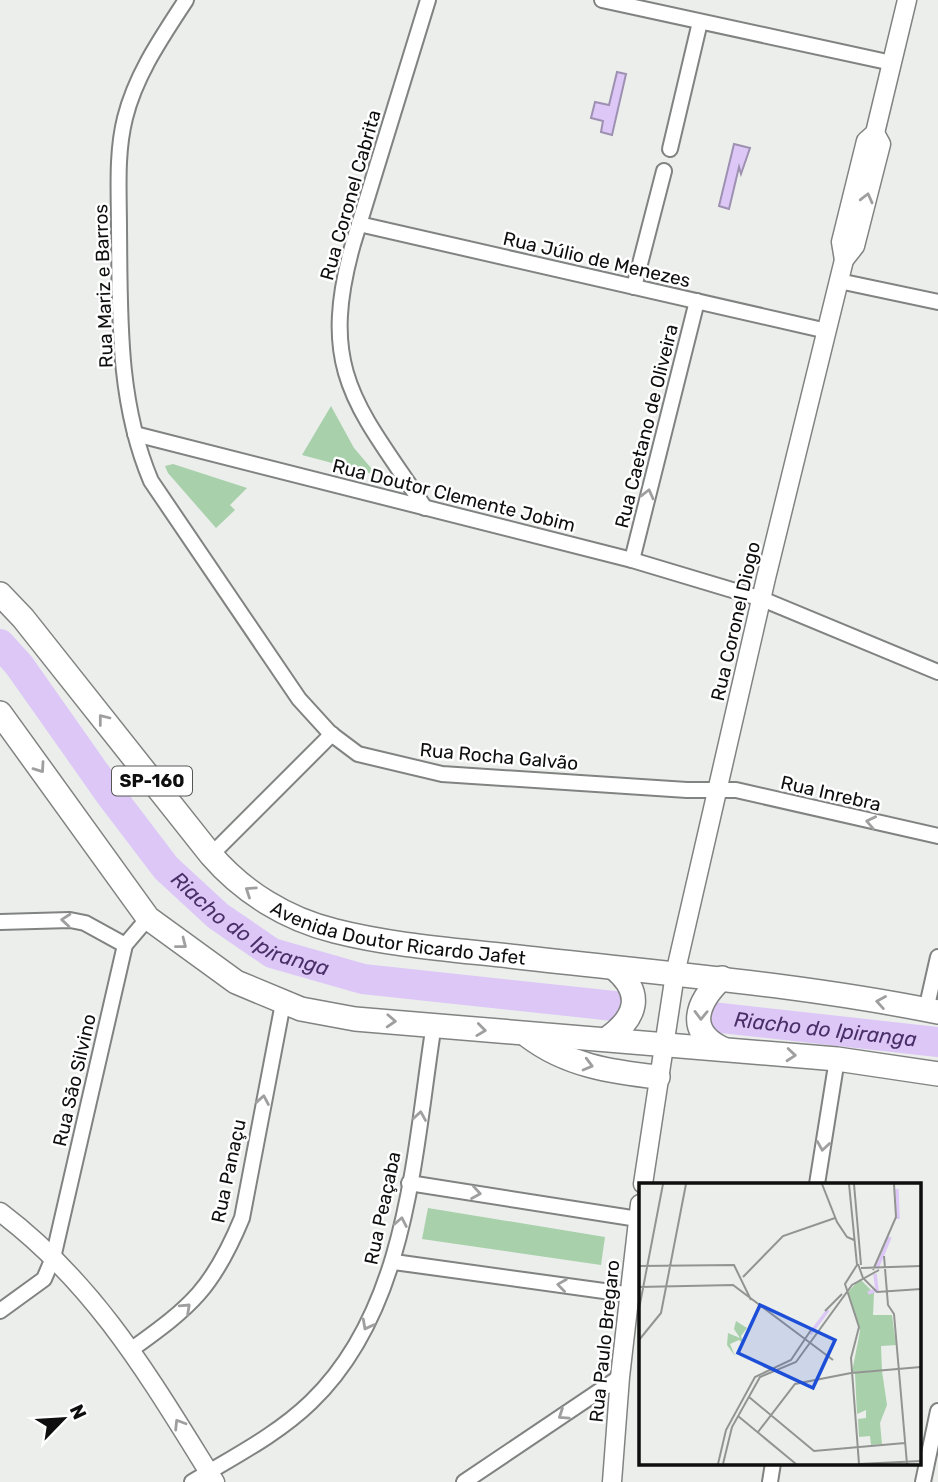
<svg xmlns="http://www.w3.org/2000/svg" width="938" height="1482" viewBox="0 0 938 1482" font-family="Rubik,sans-serif">
<rect width="100%" height="100%" fill="#ebeeeb"/>
<!-- green -->
<g fill="#a8d0aa">
<path d="M331 406 354 448 377 475 302 455Z"/>
<path d="M173 464 247 488 230 505 235 510 216 528 168 473 165 466Z"/>
<path d="M428 1208 605 1237 601 1265 422 1239Z"/>
</g>
<!-- water -->
<g fill="#dcc7f7" stroke="#9e90b1" stroke-width="2">
<path d="M617 72 626 74 612 135 601 132 603 121 591 118 595 102 609 105Z"/>
<path d="M734 144 750 148 741 174 739 167 729 209 719 206Z"/>
</g>
<g fill="none" stroke-linecap="round" stroke-linejoin="round">
<!-- river -->
<g stroke="#dcc7f7" stroke-width="30">
<path id="s1" d="M0 644 19 665 112 797 166 868 218 916 272 953 363 979 614 1006"/>
<path id="s2" d="M712 1017 938 1042"/>
</g>
<defs>
<g id="minor">
<path d="M186 0C162 37 136 74 125 118 116 154 119 192 119 229 120 315 117 401 151 481L299 699 330 733 358 754 442 774 687 790H736L938 836"/>
<path d="M602 0 892 63"/>
<path d="M670 149 700 22"/>
<path d="M359 224 827 331"/>
<path d="M839 281 938 302"/>
<path d="M634 287 664 171"/>
<path d="M135 434 632 560 762 599 938 672"/>
<path d="M425 508C358 407 317 372 353 244L428 0"/>
<path d="M632 560 697 301"/>
<path d="M211 855 332 734"/>
<path d="M0 922 70 920 85 923 125 945"/>
<path d="M926 1010 938 957"/>
<path d="M409 1183 638 1219"/>
<path d="M817 1184 837 1059"/>
<path d="M394 1262 640 1296"/>
<path d="M0 1311 44 1279 53 1258 125 945 148 918"/>
<path d="M132 1349C192 1306 213 1288 242 1218L283 1003"/>
<path d="M192 1482C233 1457 277 1435 311 1402 409 1308 414 1150 434 1024"/>
<path d="M464 1482 620 1377"/>
<path d="M770 1482 773 1463"/>
<path d="M923 1482 938 1411"/>
</g>
<g id="tertiary">
<path d="M844 260 841 242 866 141 875 133 907 0"/>
<path d="M643 1184 675 974 766 578 844 260 855 246 881 144 875 133"/>
<path d="M0 1212C98 1286 151 1380 215 1482"/>
<path d="M612 1482 620 1377 640 1204"/>
</g>
<g id="primary">
<path id="s3" d="M0 594 23 618 211 855C243 892 286 919 335 931 394 946 457 950 518 957 658 973 799 984 938 1012"/>
<path d="M0 713 148 918 236 982 301 1009 355 1019 837 1059 938 1074"/>
<path d="M722 978C698 1001 684 1031 723 1049"/>
<path d="M528 1036C566 1065 611 1072 658 1077"/>
<path d="M608 1038C637 1017 644 993 614 968"/>
</g>
</defs>
<!-- minor casing -->
<use href="#minor" stroke="#808381" stroke-width="18"/>
<!-- tertiary casing -->
<use href="#tertiary" stroke="#808381" stroke-width="21"/>
<!-- primary casing -->
<use href="#primary" stroke="#808381" stroke-width="26"/>
<!-- minor -->
<use href="#minor" stroke="#fff" stroke-width="14"/>
<!-- tertiary -->
<use href="#tertiary" stroke="#fff" stroke-width="18"/>
<!-- primary -->
<use href="#primary" stroke="#fff" stroke-width="23"/>
</g>
<!-- one-way arrows -->
<defs><path id="oneway-chevron" d="M-2-3.5L2.5 0L-2 3.5" fill="none" stroke-width="1.6" stroke-linecap="round" stroke-linejoin="round" transform="scale(1.75)"/></defs>
<g stroke="#9e9f9e">
<use href="#oneway-chevron" transform="translate(867 198) rotate(-76)"/>
<use href="#oneway-chevron" transform="translate(648 494) rotate(-76)"/>
<use href="#oneway-chevron" transform="translate(103 719) rotate(-128)"/>
<use href="#oneway-chevron" transform="translate(40 768) rotate(55)"/>
<use href="#oneway-chevron" transform="translate(871 822) rotate(-168)"/>
<use href="#oneway-chevron" transform="translate(250 891) rotate(-146)"/>
<use href="#oneway-chevron" transform="translate(66 920) rotate(-175)"/>
<use href="#oneway-chevron" transform="translate(182 944) rotate(38)"/>
<use href="#oneway-chevron" transform="translate(881 1002) rotate(-170)"/>
<use href="#oneway-chevron" transform="translate(701 1015) rotate(91)"/>
<use href="#oneway-chevron" transform="translate(391 1021) rotate(3)"/>
<use href="#oneway-chevron" transform="translate(481 1030) rotate(7)"/>
<use href="#oneway-chevron" transform="translate(791 1055) rotate(5)"/>
<use href="#oneway-chevron" transform="translate(588 1065) rotate(15)"/>
<use href="#oneway-chevron" transform="translate(263 1100) rotate(-80)"/>
<use href="#oneway-chevron" transform="translate(420 1116) rotate(-81)"/>
<use href="#oneway-chevron" transform="translate(823 1146) rotate(99)"/>
<use href="#oneway-chevron" transform="translate(476 1193) rotate(9)"/>
<use href="#oneway-chevron" transform="translate(401 1222) rotate(-79)"/>
<use href="#oneway-chevron" transform="translate(562 1285) rotate(-172)"/>
<use href="#oneway-chevron" transform="translate(186 1308) rotate(-43)"/>
<use href="#oneway-chevron" transform="translate(367 1325) rotate(118)"/>
<use href="#oneway-chevron" transform="translate(563 1415) rotate(146)"/>
<use href="#oneway-chevron" transform="translate(179 1424) rotate(-122)"/>
</g>
<g text-anchor="middle" stroke-width="5" stroke-linejoin="round" paint-order="stroke">
<!-- shield labels -->
<rect fill="#fff" stroke="#565656" stroke-width="2" x="112" y="766.5" width="80" height="29" rx="5"/>
<g font-size="18" font-weight="bold" fill="#0d0e0d">
<text x="152" y="787">SP-160</text>
</g>
<!-- street labels -->
<g font-size="19" fill="#0d0e0d" stroke="#fff">
<text transform="translate(350 195) rotate(-74)" y="7">Rua Coronel Cabrita</text>
<text transform="translate(597 259) rotate(13)" y="7">Rua Júlio de Menezes</text>
<text transform="translate(103 286) rotate(-92)" y="7">Rua Mariz e Barros</text>
<text transform="translate(646 426) rotate(-76)" y="7">Rua Caetano de Oliveira</text>
<text transform="translate(454 495) rotate(14)" y="7">Rua Doutor Clemente Jobim</text>
<text transform="translate(735 621) rotate(-77)" y="7">Rua Coronel Diogo</text>
<text transform="translate(499 756) rotate(5)" y="7">Rua Rocha Galvão</text>
<text transform="translate(831 793) rotate(13)" y="7">Rua Inrebra</text>
<text dy="7" stroke="none"><textPath href="#s3" startOffset="546">Avenida Doutor Ricardo Jafet</textPath></text>
<text transform="translate(74 1080) rotate(-77)" y="7">Rua São Silvino</text>
<text transform="translate(228 1171) rotate(-78)" y="7">Rua Panaçu</text>
<text transform="translate(382 1208) rotate(-78)" y="7">Rua Peaçaba</text>
<text transform="translate(604 1341) rotate(-84)" y="7">Rua Paulo Bregaro</text>
</g>
<!-- water labels -->
<g font-size="21" font-style="italic" fill="#4a2e67" stroke="#fff">
<text dy="7" stroke="none"><textPath href="#s1" startOffset="382">Riacho do Ipiranga</textPath></text>
<text dy="7" stroke="none"><textPath href="#s2" startOffset="114">Riacho do Ipiranga</textPath></text>
</g>
</g>
<!-- overview -->
<g transform="translate(639 1183)">
<rect width="282" height="282" fill="#ebeeeb"/>
<path d="M221 96 235 110 234 132H253L257 162 242 163 243 187 213 189 221 148 209 109ZM97 138 108 145 102 153 105 161 100 157 91 161 96 173 88 162 89 150 101 155 95 146ZM243 188 248 222 241 240 243 261 232 262 231 253 220 254 219 236 227 235V227L218 231 216 190Z" fill="#a8d0aa"/>
<path fill="none" stroke="#dcc7f7" stroke-width="3.5" d="M258 6 259 36M238 85 251 54M229 110 238 107 236 91M171 151 189 127"/>
<path fill="none" stroke="#929492" stroke-width="2" d="M183 1 198 39 208 54 215 57M210 1 218 82 206 101 220 144 212 175 220 281M215 1 222 82M245 73 249 122 255 131 268 281M219 81 224 95 238 109 282 106M0 83 95 82 112 117M222 85 282 83M234 87 257 34 255 1M104 94 144 53 196 35M0 104 94 102 194 177M0 126 24 1M186 128 203 111M0 157 22 130 47 1M212 190 282 184M110 214 175 268 266 260M99 233 157 281M119 249 156 201 212 190M79 281 87 247 116 194 152 177 172 147M84 281 93 244 121 194 157 179 213 102 240 87M220 281 282 278"/>
<path fill="#1d4ed8" fill-opacity="0.15" stroke="#1d4ed8" stroke-width="3.5" d="M121 122 196 157 174 205 99 170Z"/>
<rect width="282" height="282" fill="none" stroke="#0d0e0d" stroke-width="3.5"/>
</g>
<!-- north arrow -->
<g transform="translate(63 1419) rotate(65)" stroke="#ffffff" stroke-width="5" paint-order="stroke">
<path d="M0-5L12 26L0 18L-12 26Z" fill="#0d0e0d"/>
<text y="-10" font-size="19" font-weight="bold" text-anchor="middle" fill="#0d0e0d">N</text>
</g>
</svg>
